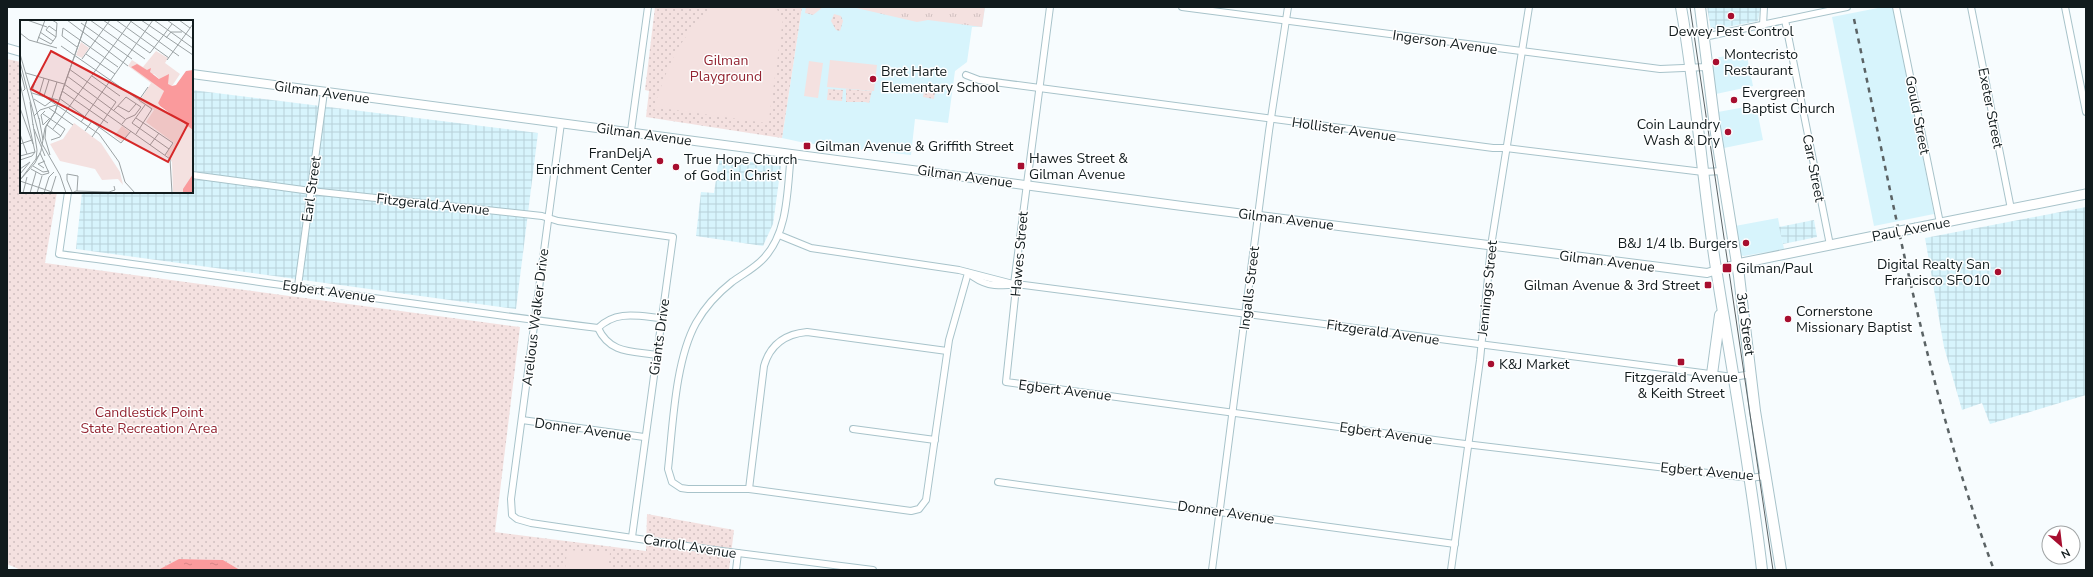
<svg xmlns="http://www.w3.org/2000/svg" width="2093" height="577" viewBox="0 0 2093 577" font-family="'Nunito Sans',sans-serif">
<defs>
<pattern id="industrial-grid" width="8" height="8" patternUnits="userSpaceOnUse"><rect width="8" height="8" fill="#d7f4fc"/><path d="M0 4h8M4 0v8" fill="none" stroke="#b8d1d8"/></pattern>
<pattern id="grass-tufts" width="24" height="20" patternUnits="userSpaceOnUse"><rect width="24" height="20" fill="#f4e1e0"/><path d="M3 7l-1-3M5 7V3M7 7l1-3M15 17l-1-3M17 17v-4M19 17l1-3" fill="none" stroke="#d0c0c0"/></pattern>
<pattern id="park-dots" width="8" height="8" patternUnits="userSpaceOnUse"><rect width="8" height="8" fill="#f4e1e0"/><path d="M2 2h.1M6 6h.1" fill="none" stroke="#d0c0c0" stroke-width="1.8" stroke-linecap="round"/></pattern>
<pattern id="water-ripples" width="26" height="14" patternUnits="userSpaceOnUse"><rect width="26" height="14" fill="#fa9a9c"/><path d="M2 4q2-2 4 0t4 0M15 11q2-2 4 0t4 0" fill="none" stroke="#d58486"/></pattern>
</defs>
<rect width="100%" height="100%" fill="#f7fcfe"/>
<!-- built -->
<g fill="#d7f4fc">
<path d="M802 7H985L982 27H972L967 62 955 71 948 123 915 119 911 155 805 143 782 138Z"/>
<path d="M1883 7H1893L1934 214 1874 226 1832 17Z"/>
<path d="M1746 52 1753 86 1716 94 1710 59Z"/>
<path d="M1756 105 1763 140 1724 148 1718 112Z"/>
<path d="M1778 218 1784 249 1744 256 1740 255 1735 226Z"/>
</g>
<!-- industrial -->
<g fill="url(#industrial-grid)">
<path d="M1707 7H1760V10L1758 21 1711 30Z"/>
<path d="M192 90 538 133 516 309 76 249 82 192H192Z"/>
<path d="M719 158 781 166 773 224 763 246 696 236 701 192 714 193Z"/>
<path d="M2086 207V395L1990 424 1982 403 1962 410 1944 347 1925 238Z"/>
<path d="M1814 220 1817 237 1783 244 1779 227Z"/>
</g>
<!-- grass -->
<path fill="url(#grass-tufts)" d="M806 7H985L982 27 928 20 917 22 852 7H823L813 15 805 13Z"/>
<!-- park -->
<g fill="url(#park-dots)">
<path d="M655 7H802L782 138 646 117 649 91 645 90Z"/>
<path d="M834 14 841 16 843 21 840 31 836 30 831 21Z"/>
<path d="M7 59 21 62V192H57L45 263 520 327 495 532 646 551 647 514 734 530 729 570H240L223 560 180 559 158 570H21L7 564Z"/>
<path d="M925 84 936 86 934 99 923 97Z"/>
<path d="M828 89 843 90 842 101 827 100Z"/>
<path d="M846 89 872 91 869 103 865 102H846Z"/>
</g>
<!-- garden -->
<g fill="#f4e1e0">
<path d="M714 7 776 8 783 19 769 119 765 123 654 107C669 63 678 38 714 7Z"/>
<path d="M830 60 877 65 874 91 827 87Z"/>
<path d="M809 61 823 63 818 98 804 96Z"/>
<path d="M567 550 610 553 608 570H565Z"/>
</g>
<!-- water -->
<path fill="url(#water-ripples)" d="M179 559 223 560 240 570H158Z"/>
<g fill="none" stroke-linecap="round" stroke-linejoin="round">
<defs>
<g id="minor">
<path d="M1050 7 1014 284 1015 297 1006 382 1457 443 1750 478 1765 476"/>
<path d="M1182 7 1660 69 1707 67"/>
<path d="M1896 7 1940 223"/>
<path d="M1971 7 2011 209"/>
<path d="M2065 7 2086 112"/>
<path d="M1785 20 1830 245"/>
<path d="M1763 25 1764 7"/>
<path d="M1704 37 1847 7"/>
<path d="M966 75 979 80 1493 148H1506L1703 172 1723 171"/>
<path d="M561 123 511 499 512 515 517 519 531 523 714 550 873 570"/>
<path d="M631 131 648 7"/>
<path d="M791 154C787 188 789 231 764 258 755 268 743 274 732 282 718 293 705 307 696 323 675 361 673 425 668 469L672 482 681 488 688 489H749L911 511 919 509 926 500 949 340 968 273"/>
<path d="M192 175 311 191 542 216 558 221 673 237 632 537"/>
<path d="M68 192 59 254C239 278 419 306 598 328"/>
<path d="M779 235 811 248 959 270 1013 284"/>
<path d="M968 273C989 290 1000 284 1024 285L1733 377 1752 374"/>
<path d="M298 286 324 92"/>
<path d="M598 328C610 354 632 351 657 355"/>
<path d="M598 328C616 310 638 316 661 318"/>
<path d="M522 420 644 437"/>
<path d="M853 429 935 440"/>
<path d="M998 482 1455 544"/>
<path d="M749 489 764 366C770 345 785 334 807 332L947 351"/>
<path d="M736 570 738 553"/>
<path d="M1212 570 1269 131 1288 7"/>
<path d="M1451 570 1480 360 1491 246 1529 7"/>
</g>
<g id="tertiary">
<path d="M7 48 21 52"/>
<path d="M192 74 1182 206 1707 273 1737 264"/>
</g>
<g id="secondary">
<path d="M1916 228 2086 194"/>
<path d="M1737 264 1889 233"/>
</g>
<g id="primary">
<path d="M1681 7C1696 91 1702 177 1715 262 1731 365 1750 467 1762 570"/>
<path d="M1700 7 1715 127 1739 276 1755 411 1781 570"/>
<path d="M1712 374 1720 315"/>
</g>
</defs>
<!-- minor casing -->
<use href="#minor" stroke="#a8c3ca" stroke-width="8"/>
<!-- tertiary casing -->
<use href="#tertiary" stroke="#a8c3ca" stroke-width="10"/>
<!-- secondary casing -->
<use href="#secondary" stroke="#a8c3ca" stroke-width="11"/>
<!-- primary casing -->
<use href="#primary" stroke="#a8c3ca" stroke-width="12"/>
<!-- minor -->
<use href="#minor" stroke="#fff" stroke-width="6"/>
<!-- tertiary -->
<use href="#tertiary" stroke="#fff" stroke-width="8"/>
<!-- secondary -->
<use href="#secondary" stroke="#fff" stroke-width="9"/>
<!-- primary -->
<use href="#primary" stroke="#fff" stroke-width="10"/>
<!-- tram -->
<path stroke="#5b6365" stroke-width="1" d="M1690 7 1773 570"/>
<!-- rail -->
<path stroke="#5b6365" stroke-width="2.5" stroke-dasharray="5 5" stroke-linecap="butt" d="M1854 19C1894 205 1927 392 1994 570"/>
<defs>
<path id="secondary-bridge" d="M1889 233 1916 228"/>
</defs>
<!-- secondary-bridge casing -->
<use href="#secondary-bridge" stroke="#a8c3ca" stroke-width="11" stroke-linecap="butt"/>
<!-- secondary-bridge -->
<use href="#secondary-bridge" stroke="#fff" stroke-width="9"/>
</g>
<!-- markers -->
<g fill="#a70e2f" stroke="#fff" stroke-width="1.5">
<circle cx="1731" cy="16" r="4"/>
<circle cx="1716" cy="62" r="4"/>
<circle cx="873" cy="79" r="4"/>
<circle cx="1734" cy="100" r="4"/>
<circle cx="1728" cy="132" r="4"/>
<rect x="803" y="142" width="8" height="8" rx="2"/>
<circle cx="660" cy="161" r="4"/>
<rect x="1017" y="162" width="8" height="8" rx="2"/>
<circle cx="676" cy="167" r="4"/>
<circle cx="1746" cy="243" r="4"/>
<rect x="1722" y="263" width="10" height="10" rx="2"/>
<circle cx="1998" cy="272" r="4"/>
<rect x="1704" y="281" width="8" height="8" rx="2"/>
<circle cx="1788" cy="319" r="4"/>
<rect x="1677" y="358" width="8" height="8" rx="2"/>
<circle cx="1491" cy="364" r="4"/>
</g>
<g text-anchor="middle" stroke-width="3" stroke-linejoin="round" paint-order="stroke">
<!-- poi labels -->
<g font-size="14" fill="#111b1d" stroke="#fff" text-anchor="start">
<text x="1731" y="36" text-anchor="middle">Dewey Pest Control</text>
<text x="1724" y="59">Montecristo<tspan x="1724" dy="16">Restaurant</tspan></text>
<text x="881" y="76">Bret Harte<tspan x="881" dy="16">Elementary School</tspan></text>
<text x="1742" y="97">Evergreen<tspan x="1742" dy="16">Baptist Church</tspan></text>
<text x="1720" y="129" text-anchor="end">Coin Laundry<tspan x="1720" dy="16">Wash &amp; Dry</tspan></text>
<text x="815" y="151">Gilman Avenue &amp; Griffith Street</text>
<text x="652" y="158" text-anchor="end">FranDeljA<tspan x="652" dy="16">Enrichment Center</tspan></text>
<text x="1029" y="163">Hawes Street &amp;<tspan x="1029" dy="16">Gilman Avenue</tspan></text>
<text x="684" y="164">True Hope Church<tspan x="684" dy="16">of God in Christ</tspan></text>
<text x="1738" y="248" text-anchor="end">B&amp;J 1/4 lb. Burgers</text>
<text x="1990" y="269" text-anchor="end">Digital Realty San<tspan x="1990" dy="16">Francisco SFO10</tspan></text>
<text x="1736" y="273">Gilman/Paul</text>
<text x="1700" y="290" text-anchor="end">Gilman Avenue &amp; 3rd Street</text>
<text x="1796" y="316">Cornerstone<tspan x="1796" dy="16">Missionary Baptist</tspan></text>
<text x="1499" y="369">K&amp;J Market</text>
<text x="1681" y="382" text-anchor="middle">Fitzgerald Avenue<tspan x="1681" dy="16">&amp; Keith Street</tspan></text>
</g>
<!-- street labels -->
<g font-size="14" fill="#111b1d" stroke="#fff">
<text transform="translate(1445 42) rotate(8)" y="5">Ingerson Avenue</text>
<text transform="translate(322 92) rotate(8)" y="5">Gilman Avenue</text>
<text transform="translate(1991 108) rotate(79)" y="5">Exeter Street</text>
<text transform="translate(1918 115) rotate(79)" y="5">Gould Street</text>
<text transform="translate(1344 129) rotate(8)" y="5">Hollister Avenue</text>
<text transform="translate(644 134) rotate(8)" y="5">Gilman Avenue</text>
<text transform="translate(1814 168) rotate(79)" y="5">Carr Street</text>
<text transform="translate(965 176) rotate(8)" y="5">Gilman Avenue</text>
<text transform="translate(311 189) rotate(-82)" y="5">Earl Street</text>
<text transform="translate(433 204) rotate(6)" y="5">Fitzgerald Avenue</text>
<text transform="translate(1286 219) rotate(7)" y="5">Gilman Avenue</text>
<text transform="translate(1911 229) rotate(-11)" y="5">Paul Avenue</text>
<text transform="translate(1019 254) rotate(-85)" y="5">Hawes Street</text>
<text transform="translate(1607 261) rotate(7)" y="5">Gilman Avenue</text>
<text transform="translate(1249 288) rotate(-83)" y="5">Ingalls Street</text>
<text transform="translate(1487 288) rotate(-84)" y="5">Jennings Street</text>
<text transform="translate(329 291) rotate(8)" y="5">Egbert Avenue</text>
<text transform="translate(535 317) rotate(-83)" y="5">Arelious Walker Drive</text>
<text transform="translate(1746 324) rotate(82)" y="5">3rd Street</text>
<text transform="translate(1383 332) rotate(8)" y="5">Fitzgerald Avenue</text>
<text transform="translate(659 337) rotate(-82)" y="5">Giants Drive</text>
<text transform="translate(1065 390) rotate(7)" y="5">Egbert Avenue</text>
<text transform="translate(583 429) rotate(8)" y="5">Donner Avenue</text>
<text transform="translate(1386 433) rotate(8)" y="5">Egbert Avenue</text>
<text transform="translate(1707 471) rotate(5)" y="5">Egbert Avenue</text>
<text transform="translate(1226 512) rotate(8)" y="5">Donner Avenue</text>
<text transform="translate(690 546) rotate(9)" y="5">Carroll Avenue</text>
</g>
<!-- park labels -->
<g font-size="14" fill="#932532" stroke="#fff">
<text x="726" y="65">Gilman<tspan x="726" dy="16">Playground</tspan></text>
<text x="149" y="417">Candlestick Point<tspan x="149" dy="16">State Recreation Area</tspan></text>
</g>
</g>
<!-- overview -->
<g transform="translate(20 20)">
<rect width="173" height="173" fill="#f7fcfe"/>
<path d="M61 22 69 28 62 38 56 35ZM136 31 148 38 145 43 160 54 152 66H147L134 54 126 56 144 71 138 83 140 87 173 110V154L163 173H153L152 142 146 134 154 123 126 102 134 90 119 82 131 63 108 46 112 40 123 47ZM54 103 81 123 100 152 103 165 98 159 82 160 75 149 40 141 30 124 43 119ZM102 106 110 112 102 122 94 116Z" fill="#f4e1e0"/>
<path d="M117 44 127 50 131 48 130 52 139 59 149 54 148 64 152 66 156 65 166 51 173 50V110L140 86 138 83 144 71 111 47ZM173 154V173H163V169Z" fill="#fa9a9c"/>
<path fill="none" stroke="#9ba2a4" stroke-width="1" d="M7 0 27 7M47 0 108 46M70 0 125 39M83 0 130 33 152 4M96 0 149 38M109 0 159 36M121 0 173 35M134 0 173 28M147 0 173 19M159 0 170 8M61 3 112 39M43 8 98 47M43 8 42 16 57 27M20 12 33 21M0 13 9 20 37 28M18 17 31 24 36 17 37 3 32 0M36 17 26 10 29 6 36 11M146 18 151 12H162M17 22 25 0M41 26 132 89 116 114M0 34 19 99M66 34 95 54M62 39 90 0M147 40 173 4M0 42 21 122 40 155 46 173M49 49 96 82 72 117M0 50 5 69 3 71M6 53 44 64M47 56 105 99M72 56 100 76M0 63 15 132 12 136 0 140M44 64 150 139 152 173M12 71 17 56M42 71 88 103M12 73 25 77 79 114 99 142 105 162 115 173M19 75 24 58M24 76 29 60M26 77 38 80M32 78 37 62M39 78 101 123 111 111M14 79 25 86 34 79M119 80 128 67M10 82 13 105M125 85 112 103 149 129M98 86 109 92 116 84M0 88 13 124M29 88 53 105M94 90 106 77 121 87 115 95 106 99 102 104M25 91 21 95 23 105 30 98M23 94 45 109 40 117 31 120M14 96 20 90 36 85M19 98 23 120M116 98 153 123 145 135M61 102 133 0M13 104 17 130 16 140M27 105 41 116M14 109 25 136M33 109 112 0M65 111 72 101M0 114 7 134M25 118 26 106 35 92 67 0M25 118 30 135M0 124 12 120M130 125 139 113M0 136 15 132M13 146 23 152 29 151M24 148 18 144 25 141M0 149 10 142M11 149 22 155 29 153 20 133M0 154 10 142M47 154 58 156 57 171M47 154V160L52 172M0 160 19 135M0 160 15 143 21 131 25 108 35 92 67 0M0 161 35 173M31 172 36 156M3 173 7 157M10 173 16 152M17 173 22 156M24 173 29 157 34 152M52 173 56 171 89 172 95 170 94 166"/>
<path fill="#d62828" fill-opacity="0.15" stroke="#d62828" stroke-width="2" d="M31 31 168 104 148 142 11 69Z"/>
<rect width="173" height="173" fill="none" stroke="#111b1d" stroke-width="2"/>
</g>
<!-- border -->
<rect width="2093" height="577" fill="none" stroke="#111b1d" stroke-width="16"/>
<!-- north arrow -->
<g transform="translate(2061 545) rotate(152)"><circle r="19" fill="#ffffff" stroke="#a0a4a5"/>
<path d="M0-3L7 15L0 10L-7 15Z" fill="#a70e2f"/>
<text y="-6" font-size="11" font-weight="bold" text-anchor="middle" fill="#111b1d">N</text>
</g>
</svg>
